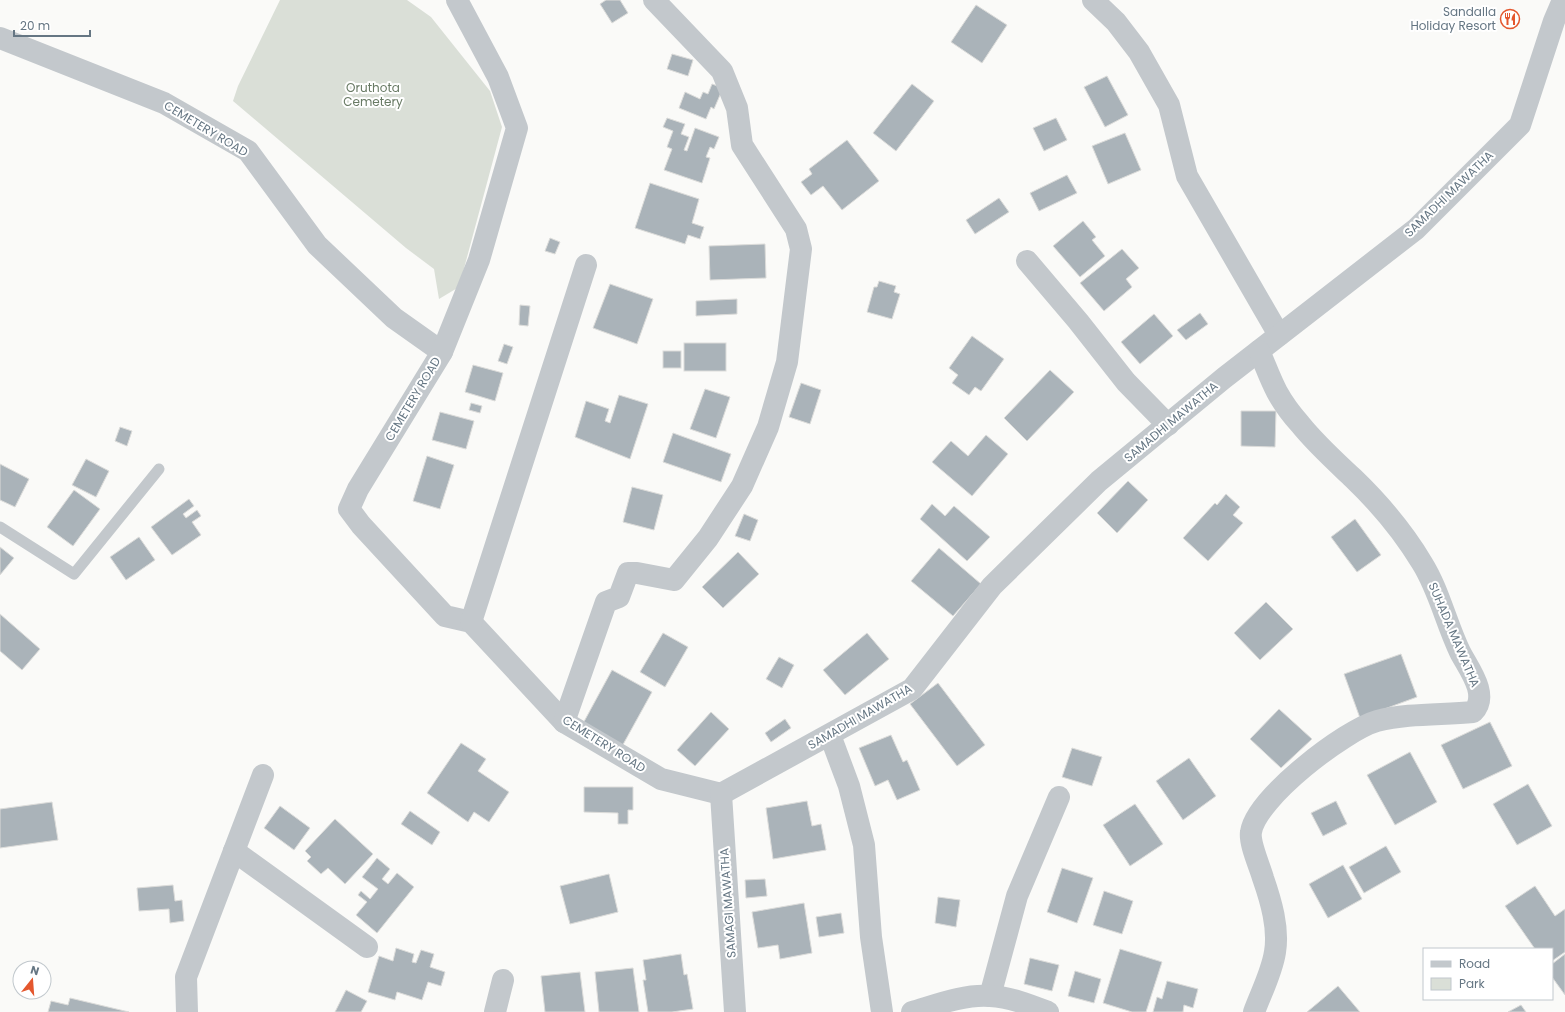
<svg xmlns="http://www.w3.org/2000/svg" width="1565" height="1012" viewBox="0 0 1565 1012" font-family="Poppins,sans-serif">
<rect width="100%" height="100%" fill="#fafaf8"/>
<!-- green -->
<path fill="#dadfd7" d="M280 0H407L431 17 490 91 502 127 459 287 439 299 434 269 406 248 233 101 238 86Z"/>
<!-- building -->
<g fill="#aab3b9" stroke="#dcdcda">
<path d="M606 0H620L628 13 612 23 600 4Z"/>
<path d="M976 5 1007 25 982 63 951 42Z"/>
<path d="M672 54 693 60 688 76 667 69Z"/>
<path d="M1107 76 1128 115 1105 127 1084 87Z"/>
<path d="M712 84 723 88 714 109 711 107 706 119 679 108 685 92 700 99 703 92 708 94Z"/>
<path d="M912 84 934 101 896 151 873 133Z"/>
<path d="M667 118 685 124 681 134 689 137 684 150 687 151 695 128 719 137 714 149 710 147 706 157 710 158 702 183 664 170 672 149 667 147 673 131 663 127Z"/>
<path d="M1056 118 1067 140 1044 151 1033 128Z"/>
<path d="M1125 133 1141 170 1108 184 1092 146Z"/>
<path d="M847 140 879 181 842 210 823 186 811 195 801 182 812 174 809 169Z"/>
<path d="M1067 175 1077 193 1039 211 1030 193Z"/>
<path d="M650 183 699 199 692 223 704 227 700 239 688 235 685 244 635 228Z"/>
<path d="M999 198 1009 212 975 234 966 220Z"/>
<path d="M1083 221 1096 237 1092 240 1105 256 1080 277 1053 246Z"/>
<path d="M550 238 560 242 555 254 545 251Z"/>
<path d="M765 244 766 278 710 280 709 246Z"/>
<path d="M1122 249 1139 268 1126 279 1132 287 1104 311 1080 283Z"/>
<path d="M879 281 896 286 894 292 900 294 892 319 867 312 874 287H877Z"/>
<path d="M610 284 653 299 637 344 593 328Z"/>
<path d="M737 299V314L696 316V301Z"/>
<path d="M520 305 530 306 528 326 519 325Z"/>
<path d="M1200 313 1208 324 1186 340 1177 330Z"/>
<path d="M1154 314 1173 336 1140 364 1121 342Z"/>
<path d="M972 336 1004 359 981 391 975 387 969 395 952 383 958 375 949 368Z"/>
<rect x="684" y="343" width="42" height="28"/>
<path d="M504 344 513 347 507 364 498 361Z"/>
<rect x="663" y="351" width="18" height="17"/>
<path d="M473 365 503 373 495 401 465 392Z"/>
<path d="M1050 370 1074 392 1027 441 1004 418Z"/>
<path d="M801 383 821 390 810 424 789 417Z"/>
<path d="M705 389 730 397 716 438 690 429Z"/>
<path d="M619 395 648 404 630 459 575 437 586 401 609 409 605 421 610 423Z"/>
<path d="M471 403 482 406 480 413 469 410Z"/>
<path d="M1241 411H1276L1275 447 1241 446Z"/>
<path d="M440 412 474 421 466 449 432 440Z"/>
<path d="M120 427 132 431 127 446 115 441Z"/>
<path d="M673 433 731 454 721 482 663 462Z"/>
<path d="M986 435 1008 454 972 496 932 462 951 441 968 456Z"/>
<path d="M427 456 454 465 440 509 413 501Z"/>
<path d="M86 459 109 471 96 497 72 485Z"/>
<path d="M0 464 29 479 15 507 0 500Z"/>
<path d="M1128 481 1148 500 1117 533 1097 513Z"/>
<path d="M632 487 663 495 654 530 623 522Z"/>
<path d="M74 490 100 509 73 546 47 527Z"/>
<path d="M1226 494 1240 507 1233 515 1243 523 1208 561 1183 538 1215 503 1217 505Z"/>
<path d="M189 499 194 506 183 514 186 518 197 510 201 516 192 522 201 535 172 555 151 527Z"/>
<path d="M932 504 945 516 954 506 990 537 967 561 920 519Z"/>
<path d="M744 514 758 520 750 541 735 536Z"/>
<path d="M1355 519 1381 555 1357 572 1331 537Z"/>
<path d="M139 537 155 560 126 580 110 557Z"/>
<path d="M0 547 14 558 0 575Z"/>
<path d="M939 548 981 584 953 616 911 581Z"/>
<path d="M738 552 759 574 723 608 702 587Z"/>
<path d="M1266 602 1293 629 1260 660 1234 633Z"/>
<path d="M0 614 40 649 22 670 0 651Z"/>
<path d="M663 633 688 647 665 687 640 672Z"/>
<path d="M867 633 889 659 845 695 823 670Z"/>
<path d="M1401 654 1417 697 1360 718 1344 674Z"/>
<path d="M779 657 794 665 782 688 766 679Z"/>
<path d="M612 670 652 692 620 750 580 729Z"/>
<path d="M938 683 985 745 957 766 910 704Z"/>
<path d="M1279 709 1312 739 1281 768 1250 739Z"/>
<path d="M711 712 729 729 695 766 677 750Z"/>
<path d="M785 719 791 728 771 742 765 733Z"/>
<path d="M1490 722 1512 766 1463 789 1441 745Z"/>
<path d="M891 735 903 762 907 760 920 790 897 800 888 780 875 786 859 748Z"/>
<path d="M461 743 486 759 478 771 509 792 489 822 474 812 468 822 427 793Z"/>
<path d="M1072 748 1102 757 1092 786 1062 777Z"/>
<path d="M1410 752 1437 802 1395 825 1367 775Z"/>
<path d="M1189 758 1216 796 1183 820 1156 781Z"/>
<path d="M1528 784 1552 826 1517 845 1493 804Z"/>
<path d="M584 787H633V810H628V824H618V813L584 812Z"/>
<path d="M807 801 812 826 821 824 826 850 773 859 766 808Z"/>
<path d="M1336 801 1347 824 1323 836 1311 813Z"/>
<path d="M52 802 58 840 0 848V809Z"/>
<path d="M1135 804 1163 844 1130 866 1103 825Z"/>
<path d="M280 806 310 828 294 850 264 828Z"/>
<path d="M410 811 440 832 432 845 401 824Z"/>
<path d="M335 819 373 854 345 884 328 868 321 874 307 861 311 857 305 851Z"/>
<path d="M1386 846 1401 872 1364 893 1349 867Z"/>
<path d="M377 858 390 869 382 879 388 884 397 873 414 887 377 933 356 915 367 902 358 895 361 891 370 899 378 889 362 877Z"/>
<path d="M1343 865 1362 899 1328 918 1309 884Z"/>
<path d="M1062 868 1093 878 1077 923 1047 912Z"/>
<path d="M609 874 618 912 570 924 560 886Z"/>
<path d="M765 879 767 896 746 898 745 880Z"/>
<path d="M173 885 175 901 182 900 184 921 170 923 169 909 139 911 137 888Z"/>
<path d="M1535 886 1555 916 1565 909V952L1552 961V949H1535L1505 906Z"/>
<path d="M1104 891 1133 901 1122 934 1093 925Z"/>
<path d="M938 897 960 900 956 927 935 923Z"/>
<path d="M804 903 812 953 780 959 778 945 758 948 752 912Z"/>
<path d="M841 913 844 933 819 937 816 917Z"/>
<path d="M396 948 414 954 412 962 416 963 421 950 434 954 430 967 445 972 441 986 428 982 422 1000 397 992 395 1000 368 992 379 956 393 961Z"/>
<path d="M1120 949 1162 962 1146 1012H1132L1103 1003Z"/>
<path d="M681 954 684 975 687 974 693 1009 672 1012H648L643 980H646L643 960Z"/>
<path d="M1565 954V995L1552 977V964Z"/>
<path d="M1030 958 1059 965 1052 991 1024 984Z"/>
<path d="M633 968 639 1012H599L595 972Z"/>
<path d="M1075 971 1101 979 1094 1003 1068 996Z"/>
<path d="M580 972 585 1012H545L541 976Z"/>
<path d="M1167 981 1198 989 1193 1008 1184 1005 1183 1012H1153L1157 997 1162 999Z"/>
<path d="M1338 986 1360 1012H1307Z"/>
<path d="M346 990 367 1001 361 1012H335Z"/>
<path d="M70 998 129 1012H48L51 1001 68 1005Z"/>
<path d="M1521 1005 1526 1012H1508Z"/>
</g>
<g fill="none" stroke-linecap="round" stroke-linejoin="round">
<!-- service -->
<path stroke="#c3c8cc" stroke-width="11" d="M0 527 74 574 159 469"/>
<!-- minor -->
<g stroke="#c3c8cc" stroke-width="22">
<path d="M1093 0 1116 22 1139 52 1169 105 1187 176 1279 335"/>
<path d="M0 38 164 103 248 151 317 245 394 318 442 352 358 489 349 509 361 525 445 616 471 622 564 722 661 779 721 794"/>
<path d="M1027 261 1078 321 1126 382 1168 425"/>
<path d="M442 352 479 260 517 128 498 77 457 0"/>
<path d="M471 622 586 265"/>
<path d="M564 722 606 602 619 597 628 573H637L674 580 708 538 742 486 768 427 787 362 801 249 796 229 742 145 737 108 722 71 654 0"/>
<path d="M830 735 849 786 864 845 871 937 882 1012"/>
<path d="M721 794 912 689 992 586 1099 481 1224 378 1416 229 1520 125 1554 21 1563 0"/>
<path d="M721 794 735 1012"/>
<path d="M234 851 367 947"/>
<path d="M990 996 1017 896 1059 797"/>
<path d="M187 1012 186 977 263 775"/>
<path d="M495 1012 503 980"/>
<path d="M912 1012C936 1005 964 994 990 996 1010 997 1030 1005 1048 1012"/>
<path d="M1254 1012C1261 993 1272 972 1275 952 1279 928 1271 901 1263 878 1260 867 1249 843 1251 832 1256 798 1345 730 1377 721 1408 713 1442 715 1473 712 1490 695 1468 668 1460 652 1446 623 1439 590 1422 563 1404 533 1379 503 1353 478 1335 461 1316 444 1300 424 1292 415 1283 403 1277 392 1270 379 1265 364 1259 351"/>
</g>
</g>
<!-- icons -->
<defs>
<symbol id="restaurant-ring" viewBox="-11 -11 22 22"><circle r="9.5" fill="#fff" stroke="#e4572e" stroke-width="1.5"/><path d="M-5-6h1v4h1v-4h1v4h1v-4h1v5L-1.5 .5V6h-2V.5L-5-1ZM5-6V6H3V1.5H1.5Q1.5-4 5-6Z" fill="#e4572e"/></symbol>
</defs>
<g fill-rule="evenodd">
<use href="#restaurant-ring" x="1499" y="8" width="22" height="22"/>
</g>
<g text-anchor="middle" stroke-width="4" stroke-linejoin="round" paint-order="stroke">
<!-- poi labels -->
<g font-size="12" fill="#657683" stroke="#fff" text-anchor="end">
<text x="1496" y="16">Sandalla<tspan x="1496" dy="14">Holiday Resort</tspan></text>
</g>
<!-- park labels -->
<g font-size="12" fill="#687a64" stroke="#fff">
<text x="373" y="92">Oruthota<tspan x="373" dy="14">Cemetery</tspan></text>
</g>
<!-- street labels -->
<g font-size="12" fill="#657683" stroke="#fff">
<text transform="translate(206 129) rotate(31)" y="4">CEMETERY ROAD</text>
<text transform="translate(1449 194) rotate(-44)" y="4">SAMADHI MAWATHA</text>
<text transform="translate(413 399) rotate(-59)" y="4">CEMETERY ROAD</text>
<text transform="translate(1171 422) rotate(-40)" y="4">SAMADHI MAWATHA</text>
<text transform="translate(1454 635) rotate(67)" y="4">SUHADA MAWATHA</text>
<text transform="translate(860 717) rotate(-30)" y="4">SAMADHI MAWATHA</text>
<text transform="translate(604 744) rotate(32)" y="4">CEMETERY ROAD</text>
<text transform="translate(728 903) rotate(-94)" y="4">SAMAGI MAWATHA</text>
</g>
</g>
<!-- legend -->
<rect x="1423" y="948" width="130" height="52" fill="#ffffff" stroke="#c1c8cd"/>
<rect x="1431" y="961" width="20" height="6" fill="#c3c8cc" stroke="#c1c8cd"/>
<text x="1459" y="968" font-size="12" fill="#657683">Road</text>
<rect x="1431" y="978" width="20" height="12" fill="#dadfd7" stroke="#c1c8cd"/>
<text x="1459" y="988" font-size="12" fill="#657683">Park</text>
<!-- north arrow -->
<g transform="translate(32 980) rotate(17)"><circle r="19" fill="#ffffff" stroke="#c1c8cd"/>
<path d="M0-3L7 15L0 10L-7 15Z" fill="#e4572e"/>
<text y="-6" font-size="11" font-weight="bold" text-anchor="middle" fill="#657683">N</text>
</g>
<!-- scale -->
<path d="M14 30v6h76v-6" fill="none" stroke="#657683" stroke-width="2"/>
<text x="20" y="30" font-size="12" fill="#657683" stroke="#ffffff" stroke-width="3" paint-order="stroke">20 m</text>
</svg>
